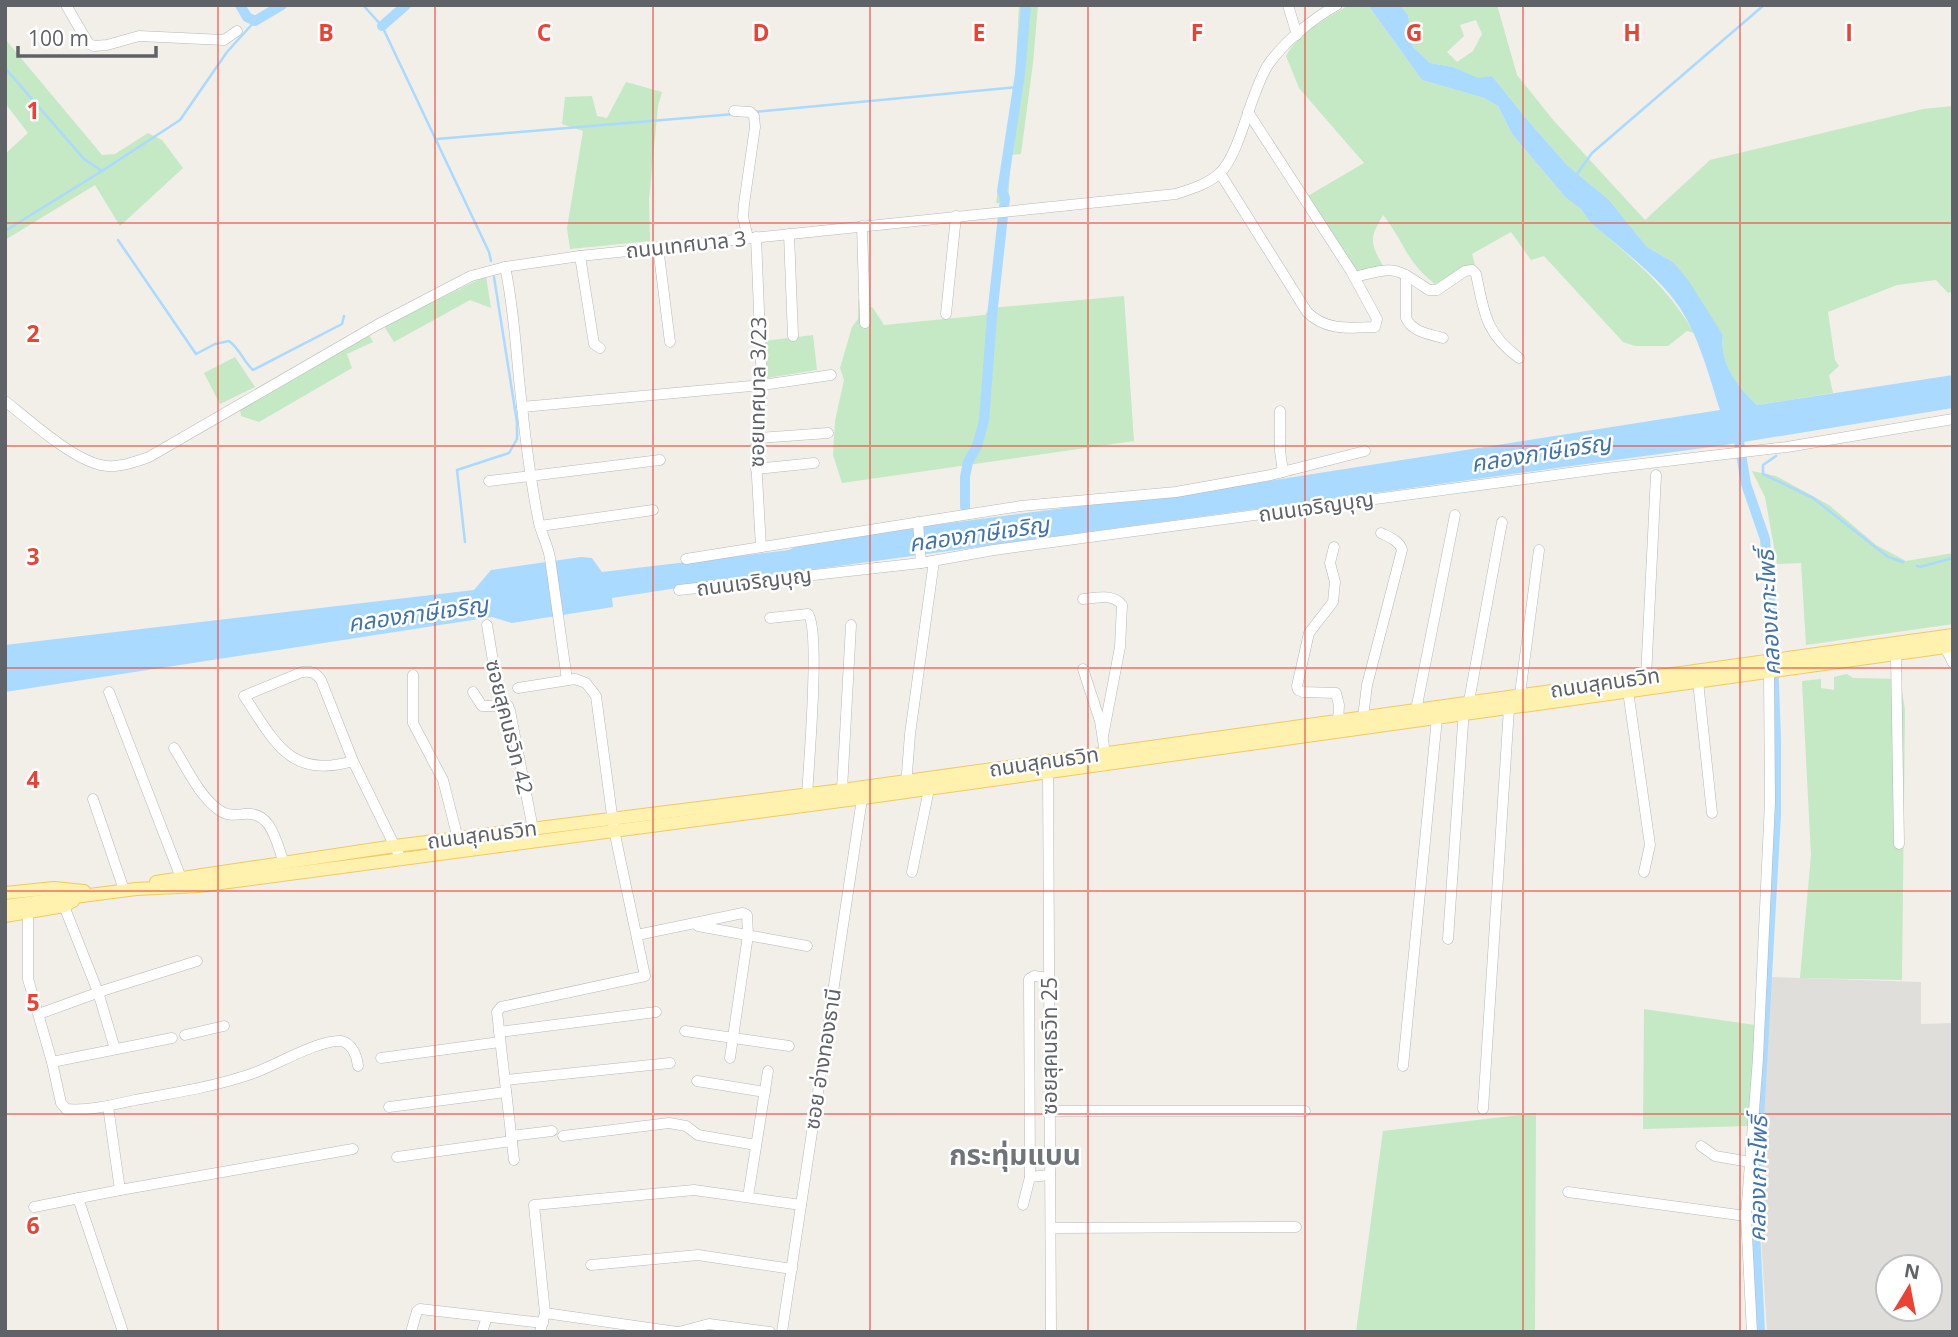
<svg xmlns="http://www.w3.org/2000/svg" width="1958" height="1337" viewBox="0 0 1958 1337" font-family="'Open Sans','Noto Sans Thai',sans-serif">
<rect width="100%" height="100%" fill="#f1efe8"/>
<!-- industrial -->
<path fill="#e0deda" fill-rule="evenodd" d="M1771 977 1921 982V1024L1953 1023V1332H1767L1759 1206ZM1888 1267H1930V1309H1888Z"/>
<!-- green -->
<g fill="#c5e8c5" fill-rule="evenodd">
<path d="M1019 5H1038L1033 63 1021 154 1011 155 1008 202 996 203 1015 82Z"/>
<path d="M1349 5H1368L1422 80 1484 98 1498 106 1512 134 1566 198 1581 209 1589 221C1629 256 1668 286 1694 333L1687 331 1668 346H1635L1623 342 1544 256 1531 260 1511 232 1472 254 1475 265 1435 284C1406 262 1404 241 1383 215 1369 239 1370 242 1383 266L1351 280 1301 200 1364 163 1299 88 1286 56C1299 32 1326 19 1349 5Z"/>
<path d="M1400 5H1497L1517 75 1554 121 1645 220 1710 160 1923 109 1953 106V291L1948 293 1936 280 1897 285 1828 312 1835 360 1839 366 1829 375 1833 393 1757 405C1738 387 1719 363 1723 335L1673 262 1647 247 1609 200 1568 166 1529 122 1492 76 1478 79 1453 67 1430 63 1413 47 1408 15ZM1476 20 1482 34 1473 51 1457 62 1447 52 1464 36 1460 25Z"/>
<path d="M5 39 102 155 115 154 148 133 162 140 183 168 120 226 95 185 5 240V154L28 133 5 103Z"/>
<path d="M626 82 662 92 658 106 649 200 650 241 570 249 567 228 583 131 562 124 565 97 592 96 597 116 607 118Z"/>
<path d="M486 276 491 308 470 300 394 342 384 326Z"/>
<path d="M1124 296 1134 441 842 483 833 455 835 421 844 380 840 368 852 327 858 319V300L873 308 884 325 985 315 990 308Z"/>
<path d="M369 335 373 342 347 354 352 368 259 422 241 416 240 409Z"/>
<path d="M813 335 817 370 767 378 764 341Z"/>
<path d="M235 357 255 387 220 404 204 373Z"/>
<path d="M1752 471 1776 476 1829 505 1876 545 1906 561 1953 553V624L1806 645 1801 563 1777 564 1765 497Z"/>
<path d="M1847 674 1853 678 1900 679 1905 710 1902 980 1800 978 1811 855 1802 681 1821 679V688L1834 690V677Z"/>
<path d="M1644 1009 1755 1025 1748 1126 1643 1129Z"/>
<path d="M1536 1113 1535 1332H1356L1383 1131Z"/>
</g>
<!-- water -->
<path fill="#aadaff" d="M1368 5H1400L1408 15 1413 47 1430 63 1453 67 1478 78 1492 76 1529 122 1568 166 1609 200 1647 247 1673 262 1688 280 1723 335C1719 363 1738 387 1757 405L1953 375V408L1725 445 671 589 612 598 613 607 512 623 492 617 5 692V645L474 590 491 570 581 557 592 558 602 572 789 550 805 542 1262 482 1720 410C1709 376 1700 339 1680 308 1657 274 1619 248 1589 221L1581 209 1566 198 1512 134 1498 106 1484 98 1422 80Z"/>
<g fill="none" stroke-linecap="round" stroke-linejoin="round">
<!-- stream -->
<g stroke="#aadaff" stroke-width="2.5">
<path d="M363 5 382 26 489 252 491 261"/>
<path d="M5 68 84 159 102 171 180 120 227 52 255 21"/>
<path d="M754 112 1018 87"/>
<path d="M437 139 734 114"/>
<path d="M1577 174 1592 153 1764 5"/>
<path d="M5 231 102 171"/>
<path d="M118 240 196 354 215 344 229 341C240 349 243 361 253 370L342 324 344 316"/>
<path d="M1776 456 1763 465V474L1813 498 1888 557 1903 562"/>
<path d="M465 542 457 470 509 453 517 439V422L494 277"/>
<path d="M1917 566 1920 567 1953 558"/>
</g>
<!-- canal -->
<g stroke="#aadaff" stroke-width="10">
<path d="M240 5 247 17 255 21 282 5"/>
<path d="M382 26 406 5"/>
<path d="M1737 430 1746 484 1765 539 1772 626 1776 740V814L1754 1210 1760 1332"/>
<path d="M965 507V477L968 462 977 446 984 421 992 316 1005 198 1002 191 1020 74 1026 5"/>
</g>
<defs>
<g id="minor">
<path d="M66 5 84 36 89 44 94 46 107 45 139 36 224 40 237 31"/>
<path d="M1288 5 1297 35"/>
<path d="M734 111 750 112 754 116 755 127 744 204 743 217 748 238"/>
<path d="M1220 173 1307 312C1326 331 1349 328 1375 327L1377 319 1351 271 1248 112"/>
<path d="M862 226 865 323"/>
<path d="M789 234 793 336"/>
<path d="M756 237 762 385 756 459 761 547"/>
<path d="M658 247 670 342"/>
<path d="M580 256 594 344 600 348"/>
<path d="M505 267C515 312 516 359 522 406 526 444 531 484 539 523 542 535 548 546 550 558L567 680"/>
<path d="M1406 275V318C1412 332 1429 334 1443 338"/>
<path d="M1354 277C1397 267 1393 266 1429 290H1437L1465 271 1472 270 1476 274C1484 312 1485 333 1519 358"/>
<path d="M946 314 956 216"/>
<path d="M5 401C29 420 72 459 101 465 117 469 134 462 149 457L377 325 471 276 505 267 580 256 1176 194C1191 189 1208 184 1220 173 1241 152 1250 93 1268 65 1284 42 1312 19 1337 5"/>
<path d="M522 407 762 385 831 375"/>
<path d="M1280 411V451L1283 472"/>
<path d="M757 438 828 433"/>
<path d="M756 469 814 463"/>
<path d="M489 481 660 460"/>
<path d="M918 522 921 563"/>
<path d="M540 526 653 510"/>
<path d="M1334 547 1330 563 1335 582 1333 602 1309 633 1297 686 1298 690 1303 692 1336 693 1339 705 1338 721"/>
<path d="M686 559 1021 506 1176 492 1271 475 1365 451"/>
<path d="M679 590 921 563 994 550 1607 468 1787 447 1953 419"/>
<path d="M1083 599C1096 598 1113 593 1122 605L1120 647 1103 736"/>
<path d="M770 618 808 614C821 630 808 769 807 798"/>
<path d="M487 625 499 697 508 706 510 711 533 829"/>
<path d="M1943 643 1953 663"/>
<path d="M1896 654 1899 844"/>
<path d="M1083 669 1100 721 1105 753"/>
<path d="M413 675V723L443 780 458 839"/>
<path d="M1646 677 1656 475"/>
<path d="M1698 681 1712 813"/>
<path d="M1628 691 1650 845 1644 872"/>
<path d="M109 692 183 883"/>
<path d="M473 692 482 706H508"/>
<path d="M1520 694 1539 550"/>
<path d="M1469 701 1502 522"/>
<path d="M1416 710 1455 515"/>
<path d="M1363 717 1367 685 1402 550C1400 541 1389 537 1381 533"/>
<path d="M174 748C187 768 199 796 219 810 227 816 234 815 244 814 272 811 276 842 284 863"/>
<path d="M353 761C289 780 274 740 244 696L302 672C311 671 315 672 321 680L353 761 401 859"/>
<path d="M1048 765 1051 1332"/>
<path d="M906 786 910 734 934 561"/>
<path d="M842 790 851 625"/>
<path d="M93 799 124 890"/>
<path d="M912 872 929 789"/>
<path d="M64 906 98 992 115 1049"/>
<path d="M28 912V979L52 1062 61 1103 66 1109C89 1111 113 1105 135 1100 174 1093 213 1087 251 1074 273 1067 319 1039 341 1041 352 1043 357 1056 358 1066"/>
<path d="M698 926 807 946"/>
<path d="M637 935 743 913 747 915 748 935 730 1058"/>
<path d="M1448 939 1464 709"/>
<path d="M39 1014 105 990 197 961"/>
<path d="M685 1031 789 1046"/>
<path d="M499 1032 656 1012"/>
<path d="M185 1035 224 1026"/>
<path d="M381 1058 500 1042"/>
<path d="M52 1062 172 1038"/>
<path d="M1403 1066 1437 718"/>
<path d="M505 1080 670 1063"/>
<path d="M697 1081 765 1092"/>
<path d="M108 1106 120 1190 353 1149"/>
<path d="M389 1107 506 1092"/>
<path d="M1483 1109 1509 708"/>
<path d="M1050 1111H1305"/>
<path d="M511 1136 552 1131"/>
<path d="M563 1136 669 1123 686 1126 698 1135 756 1145"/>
<path d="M1701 1146 1715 1156 1750 1162"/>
<path d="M397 1157 512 1141"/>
<path d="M514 1160 497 1012 501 1007 645 976 614 830 596 696 586 683 575 679 518 688"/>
<path d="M1030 1177 1029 979 1034 976 1049 978"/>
<path d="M1568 1192 1746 1216"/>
<path d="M748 1197 768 1071"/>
<path d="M78 1198 123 1332"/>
<path d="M1023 1205 1030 1177 1050 1175"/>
<path d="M34 1207 120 1190"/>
<path d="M1051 1228 1296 1227"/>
<path d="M591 1265 698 1255 792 1269"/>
<path d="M545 1313 677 1332"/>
<path d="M411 1332 417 1311 420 1309 543 1323"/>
<path d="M482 1332 487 1317"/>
<path d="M540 1332 545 1313 534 1205 694 1190 801 1205"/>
<path d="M679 1332 709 1324 770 1332"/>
<path d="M782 1332 863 792"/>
<path d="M1752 1332 1746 1216 1758 1058 1770 802 1769 671"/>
</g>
<g id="major">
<path d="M156 882 395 846 842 790 1953 635"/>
<path d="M5 893 54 888 84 891"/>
<path d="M5 906 136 889 198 886 863 798 1953 646"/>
<path d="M5 916 64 906 73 901"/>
</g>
</defs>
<!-- minor casing -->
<use href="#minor" stroke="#b5b8bc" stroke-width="11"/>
<!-- major casing -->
<use href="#major" stroke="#f2c960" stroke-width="14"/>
<!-- minor -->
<use href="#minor" stroke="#fff" stroke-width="10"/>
<!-- major -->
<use href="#major" stroke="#fff2af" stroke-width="12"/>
</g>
<!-- grid -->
<path fill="none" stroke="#ea4335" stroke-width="2" stroke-opacity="0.55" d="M218 5V1332M435 5V1332M653 5V1332M870 5V1332M1088 5V1332M1305 5V1332M1523 5V1332M1740 5V1332M5 223H1953M5 446H1953M5 668H1953M5 891H1953M5 1114H1953"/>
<g text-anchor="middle" stroke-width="5" stroke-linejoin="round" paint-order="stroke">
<!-- street labels -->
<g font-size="21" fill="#5f6368" stroke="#fff">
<text transform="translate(686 245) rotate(-6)" y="7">ถนนเทศบาล 3</text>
<text transform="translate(758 392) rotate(-89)" y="7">ซอยเทศบาล 3/23</text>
<text transform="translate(1316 507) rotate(-8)" y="7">ถนนเจริญบุญ</text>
<text transform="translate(754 582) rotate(-7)" y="7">ถนนเจริญบุญ</text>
<text transform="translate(1605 683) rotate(-8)" y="7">ถนนสุคนธวิท</text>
<text transform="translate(509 727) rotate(76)" y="7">ซอยสุคนธวิท 42</text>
<text transform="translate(1044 762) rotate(-8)" y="7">ถนนสุคนธวิท</text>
<text transform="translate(482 835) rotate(-7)" y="7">ถนนสุคนธวิท</text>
<text transform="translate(1050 1046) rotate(-90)" y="7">ซอยสุคนธวิท 25</text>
<text transform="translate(823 1059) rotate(-81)" y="7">ซอย อ่างทองธานี</text>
</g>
<!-- water labels -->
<g font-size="23" font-style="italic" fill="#4174aa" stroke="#fff">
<text transform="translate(1541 453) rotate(-9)" y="8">คลองภาษีเจริญ</text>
<text transform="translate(979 534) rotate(-8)" y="8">คลองภาษีเจริญ</text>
<text transform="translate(1769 613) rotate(-93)" y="8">คลองเกาะโพธิ์</text>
<text transform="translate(418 614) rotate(-8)" y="8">คลองภาษีเจริญ</text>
<text transform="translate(1758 1179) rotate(-89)" y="8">คลองเกาะโพธิ์</text>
</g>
<!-- district labels -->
<g font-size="28" font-weight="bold" fill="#70757a" stroke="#fff">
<text x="1015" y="1165">กระทุ่มแบน</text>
</g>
</g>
<g font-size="23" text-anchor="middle" font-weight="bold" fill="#ea4335" stroke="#fff" stroke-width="5" stroke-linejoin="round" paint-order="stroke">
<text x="326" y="41">B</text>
<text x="544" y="41">C</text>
<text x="761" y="41">D</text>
<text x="979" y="41">E</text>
<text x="1197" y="41">F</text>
<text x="1414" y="41">G</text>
<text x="1632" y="41">H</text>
<text x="1849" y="41">I</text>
<text x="33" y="119">1</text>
<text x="33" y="342">2</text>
<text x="33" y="565">3</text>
<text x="33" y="788">4</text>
<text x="33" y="1011">5</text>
<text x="33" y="1234">6</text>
</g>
<!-- border -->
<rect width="1958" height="1337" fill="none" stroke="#5f6368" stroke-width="14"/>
<!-- north arrow -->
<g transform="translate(1909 1288) rotate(10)"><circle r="33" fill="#ffffff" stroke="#bfc1c3" stroke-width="2"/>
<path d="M0-5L12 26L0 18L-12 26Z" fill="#ea4335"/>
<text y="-10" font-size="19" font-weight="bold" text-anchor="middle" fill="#5f6368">N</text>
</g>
<!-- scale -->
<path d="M18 46v10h138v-10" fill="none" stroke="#5f6368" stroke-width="3.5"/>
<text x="28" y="46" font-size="21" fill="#5f6368" stroke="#ffffff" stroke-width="5" paint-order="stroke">100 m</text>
</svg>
